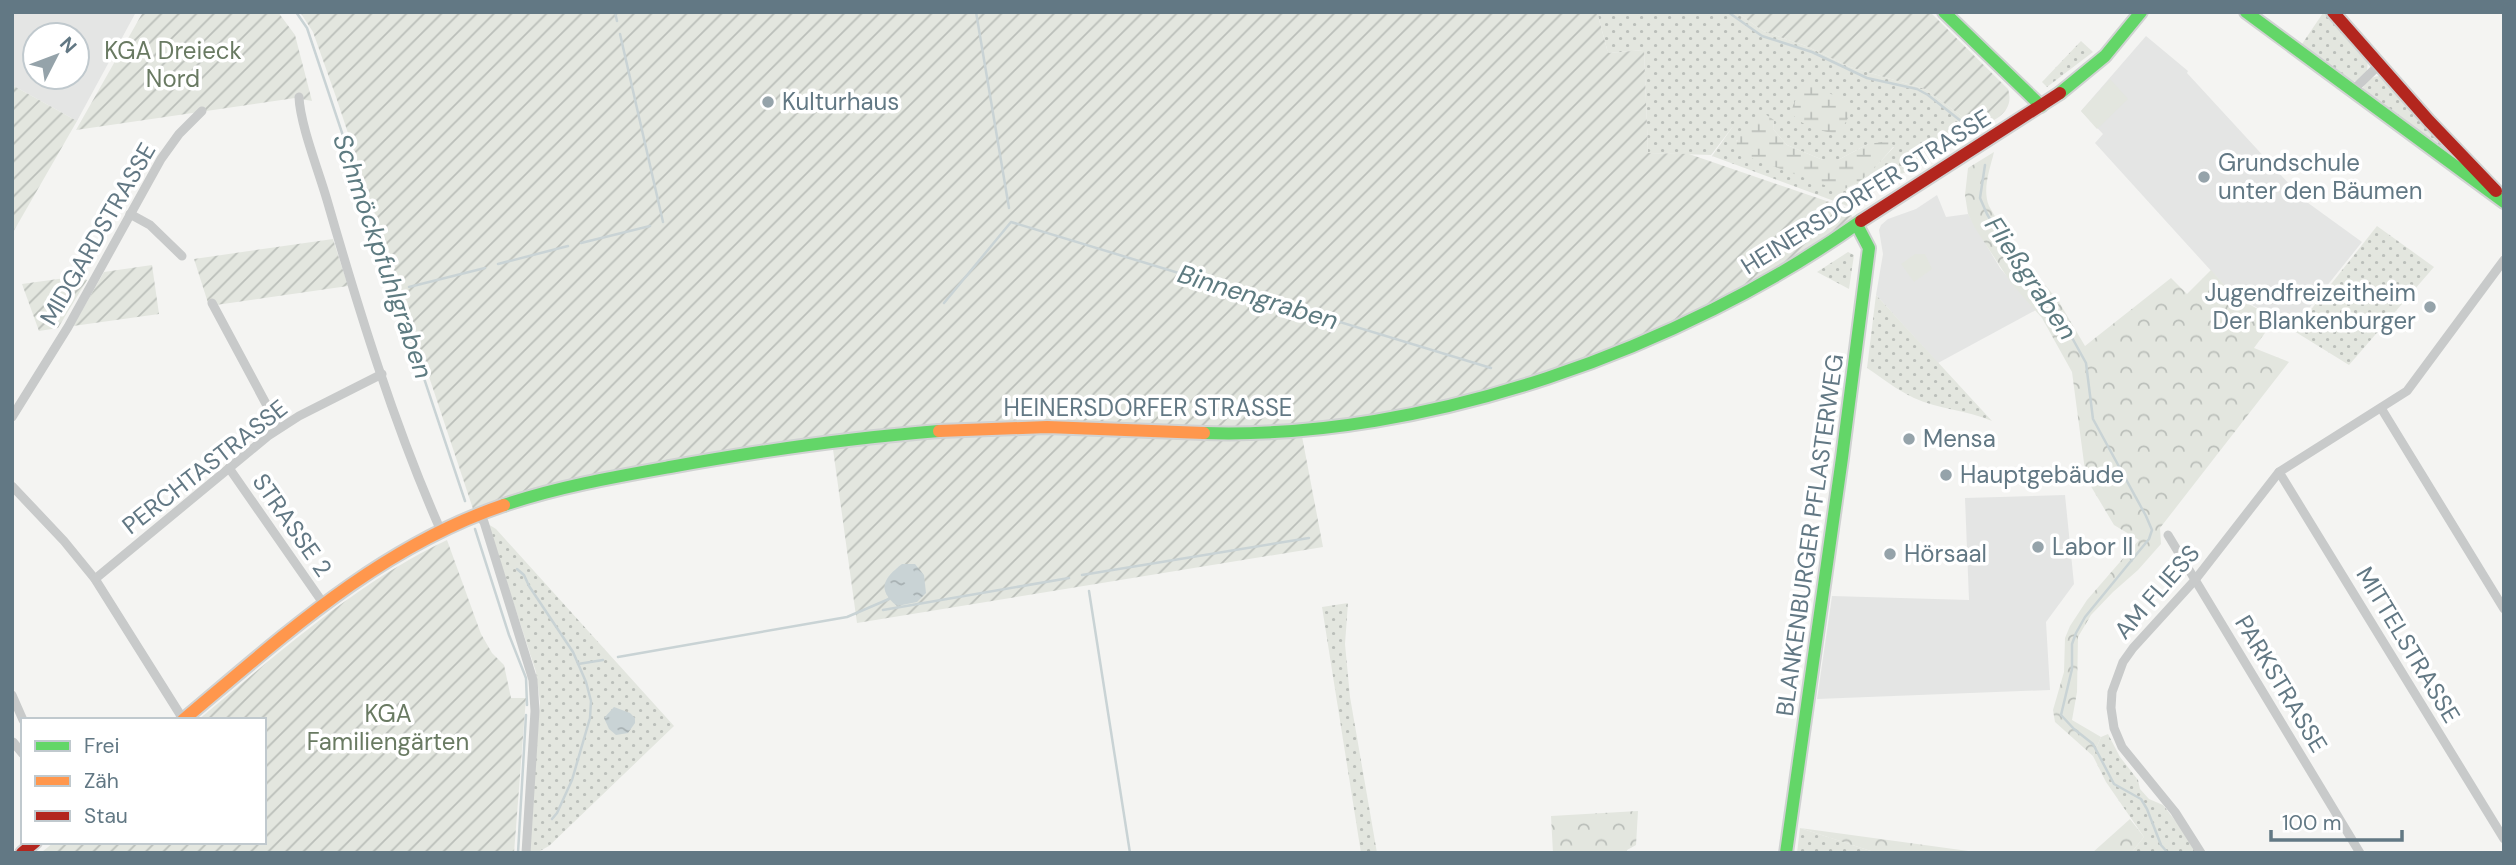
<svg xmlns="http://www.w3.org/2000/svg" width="2516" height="865" viewBox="0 0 2516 865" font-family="'DM Sans',sans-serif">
<defs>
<pattern id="grass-dots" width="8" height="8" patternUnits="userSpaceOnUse" patternTransform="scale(1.75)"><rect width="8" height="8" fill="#e3e6df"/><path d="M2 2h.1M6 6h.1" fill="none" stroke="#bbbfba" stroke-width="1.8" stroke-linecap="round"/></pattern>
<pattern id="forest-crowns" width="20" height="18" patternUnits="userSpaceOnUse" patternTransform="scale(1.75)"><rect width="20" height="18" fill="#e3e6df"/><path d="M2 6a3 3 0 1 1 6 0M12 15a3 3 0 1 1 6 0" fill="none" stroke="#bbbfba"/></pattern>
<pattern id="wetland-marsh" width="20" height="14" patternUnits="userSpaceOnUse" patternTransform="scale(1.75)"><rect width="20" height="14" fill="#e3e6df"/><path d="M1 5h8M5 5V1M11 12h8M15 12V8" fill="none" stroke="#bbbfba"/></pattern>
<pattern id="garden-furrows" width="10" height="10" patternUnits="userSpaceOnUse" patternTransform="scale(1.75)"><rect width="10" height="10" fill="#e3e6df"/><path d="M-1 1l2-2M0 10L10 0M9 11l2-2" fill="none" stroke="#bbbfba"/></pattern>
<pattern id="water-ripples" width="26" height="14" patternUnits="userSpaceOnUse" patternTransform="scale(1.75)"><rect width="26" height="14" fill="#c9d3d5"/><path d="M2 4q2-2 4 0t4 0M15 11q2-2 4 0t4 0" fill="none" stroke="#a7b0b2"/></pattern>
</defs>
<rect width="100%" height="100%" fill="#f4f4f2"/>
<!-- built -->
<g fill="#e4e5e4" fill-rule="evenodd">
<path d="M12 12H136L77 121 12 85ZM35 35H77V77H35Z"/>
<path d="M2146 36 2188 71 2187 73 2304 200 2362 242 2294 327 2233 295 2095 143 2103 134 2081 111Z"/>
<path d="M1937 195 1946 217 1968 214 2000 268 2036 310 1938 363 1876 295 1883 254 1879 230 1881 225 1888 219 1916 209Z"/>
<path d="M2065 495 2074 584 2046 622 2050 690 1817 699 1832 596 1969 600 1965 498Z"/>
</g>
<!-- grass -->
<g fill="url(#grass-dots)" fill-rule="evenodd">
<path d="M1597 12H1736L1763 31 1806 46 1850 67 1925 89 1979 129 1922 166 1893 177 1853 208 1712 156 1734 125 1711 155 1648 153 1644 50 1608 53ZM1774 120 1773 129 1787 145 1823 160H1838L1868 144 1894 147 1879 163 1849 189 1736 141Z"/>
<path d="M2326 12 2368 59 2367 71 2356 81 2350 83 2300 47 2323 13Z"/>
<path d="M2081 41 2093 52 2047 87 2042 82Z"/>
<path d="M2382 76 2480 178 2362 91C2364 81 2373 75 2382 76Z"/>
<path d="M2377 226 2434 267 2349 365 2294 331Z"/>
<path d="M1848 252 1854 255 1849 289 1817 272Z"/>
<path d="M1876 295 1992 421C1966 410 1938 409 1914 398 1897 390 1882 378 1867 368Z"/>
<path d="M488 524 496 529 674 726 549 846 536 853H528L540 702 536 672Z"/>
<path d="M1348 603 1345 644 1350 697 1377 853H1361L1322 607Z"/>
<path d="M2108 734 2120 757 2138 780 2140 789 2149 799 2163 805 2189 838 2196 853H2131L2144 837 2106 782 2093 756 2101 737Z"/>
<path d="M1800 828 1877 853H1797Z"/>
</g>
<!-- forest -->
<g fill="url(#forest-crowns)">
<path d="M1994 152C1990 169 1982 189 1989 206L2025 268 2046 286 2059 302 2085 346 2171 278 2187 294 2211 270 2233 295 2279 321 2270 326 2254 348 2289 362 2160 528 2161 544 2138 570 2113 592 2091 615 2078 637 2077 692 2072 720 2101 737 2093 756 2055 722 2053 710 2064 672 2065 638 2070 626 2087 600 2139 540 2114 525 2086 478 2072 372 2042 318 2011 283 1975 228 1968 214 1965 195 1968 168Z"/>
<path d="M1638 811 1636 845 1627 850V853H1553L1551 816Z"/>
<path d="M2130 819 2144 837 2131 853H2092Z"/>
<path d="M1800 828 1983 853H1877Z"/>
</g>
<!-- wetland -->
<g fill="url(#wetland-marsh)">
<path d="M1808 85H1815L1849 104 1851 113 1840 132C1830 136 1797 124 1793 114 1791 108 1794 103 1797 97 1800 90 1801 88 1808 85Z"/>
<path d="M1759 114H1765L1774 120 1773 129 1787 145 1823 160H1838L1868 144 1889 141 1894 146C1880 162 1860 188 1838 190L1740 154C1729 139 1749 125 1759 114Z"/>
</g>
<!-- park -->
<g fill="#e3e6df">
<path d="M2110 79 2128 99 2097 129 2081 111Z"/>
<path d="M1915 254H1925L1932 269 1914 282 1901 264Z"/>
</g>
<!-- garden -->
<g fill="url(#garden-furrows)">
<path d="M143 12H278L295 35 312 101 295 98 76 130Z"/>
<path d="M300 12H1597L1608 53 1644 50 1648 153 1689 154 1838 205 1848 209 1857 225 1742 295 1530 382 1301 431 1323 547 857 623 832 442 590 481 478 514 473 509 336 97 313 32Z"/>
<path d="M1736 12H1930L2008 89C2015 112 1996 119 1979 129L1925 89 1850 67 1806 46 1763 31Z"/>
<path d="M12 85 77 121 12 234Z"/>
<path d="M333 239 348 286 209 306 194 259Z"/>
<path d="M152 265 159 314 73 326 104 272Z"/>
<path d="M80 276 87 280 58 328 39 331 22 284Z"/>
<path d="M447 540 481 634 492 653 504 665 511 698H526L514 853H41L54 842H264V720H198C278 654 354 584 447 540Z"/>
</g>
<!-- water -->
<g fill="url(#water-ripples)">
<path d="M902 564H915L924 575 926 593 917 602 897 606C876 589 884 578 902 564Z"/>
<path d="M614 707 630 713 635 718V723L628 733 616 735 609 729 604 718Z"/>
</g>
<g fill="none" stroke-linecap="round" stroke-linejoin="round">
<!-- stream -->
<g stroke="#c9d3d5" stroke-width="2.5">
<path d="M296 12 307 28 465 501"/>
<path d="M615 12 617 21"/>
<path d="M976 12 1009 208"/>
<path d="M1728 12 1762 36 1812 52 1867 78 1917 89 1928 95 1971 129"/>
<path d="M620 34 663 222"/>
<path d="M1985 165 1980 198 1987 214 2023 274 2054 305 2086 363 2093 419 2146 516 2152 530 2149 539 2085 617 2076 633 2072 644V669L2061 715 2074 729 2093 744 2114 784 2141 799 2147 809 2161 845 2168 853"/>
<path d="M581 243 650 226"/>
<path d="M498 264 568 246"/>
<path d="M409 287 485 268"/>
<path d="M944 303 1011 222 1491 368"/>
<path d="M475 529 509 635 526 678 527 705"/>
<path d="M517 569 524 575 529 586 573 652 586 682 591 701 590 718 572 780 557 813 552 819"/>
<path d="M1082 575 1309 538"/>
<path d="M1089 591 1130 853"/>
<path d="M883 610 1069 578"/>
<path d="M618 657 847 617 889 599"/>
<path d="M578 664 603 660"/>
<path d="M518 853 526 715"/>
</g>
<defs>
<g id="fast">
<path d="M1944 12 2041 106"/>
<path d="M2246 12 2504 202"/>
<path d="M2060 93 2105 56 2141 12"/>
<path d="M1204 433C1426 440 1681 349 1861 221"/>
<path d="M504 505C557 487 614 477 670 467 759 451 848 438 939 431"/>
<path d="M1786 853 1842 458 1869 248 1857 225"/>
</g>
<g id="slow">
<path d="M939 431 1047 427 1204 433"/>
<path d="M183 720C282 637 379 547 504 505"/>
</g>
<g id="jam">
<path d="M2333 12 2429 121 2496 191"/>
<path d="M1861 221 2060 93"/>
<path d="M22 853 35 842"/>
</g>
</defs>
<!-- fast casing -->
<use href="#fast" stroke="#d0d2d2" stroke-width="16"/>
<!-- slow casing -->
<use href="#slow" stroke="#d0d2d2" stroke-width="16"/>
<!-- jam casing -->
<use href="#jam" stroke="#d0d2d2" stroke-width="16"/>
<!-- street -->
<g stroke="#c8caca" stroke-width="9">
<path d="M2352 91 2379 65"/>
<path d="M299 97C300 124 319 172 327 200 359 311 394 425 441 531"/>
<path d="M130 214 150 225 182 256"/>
<path d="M212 303 279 428"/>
<path d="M2381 408 2504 609"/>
<path d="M12 417 68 327 161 159 179 134 202 111"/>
<path d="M229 468 323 603"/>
<path d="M2279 472 2504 839"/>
<path d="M12 486 64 541 95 579 183 719"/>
<path d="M478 514 484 522 533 680 535 711 526 853"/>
<path d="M2168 535 2360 853"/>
<path d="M95 579 268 436 299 416 382 374"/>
<path d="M12 695 23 720"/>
<path d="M13 742 23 754"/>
<path d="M2201 853 2175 812 2122 747 2114 728 2111 708 2112 692 2123 662 2133 648 2195 580 2279 472 2407 391 2504 260"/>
</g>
<!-- fast -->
<use href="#fast" stroke="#63d668" stroke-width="12"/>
<!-- slow -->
<use href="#slow" stroke="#ff974d" stroke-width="12"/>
<!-- jam -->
<use href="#jam" stroke="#b3261e" stroke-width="12"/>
</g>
<!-- markers -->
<g fill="#95a3aa" stroke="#fff" stroke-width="2.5">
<circle cx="768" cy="102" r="7"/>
<circle cx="2204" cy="177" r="7"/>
<circle cx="2430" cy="307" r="7"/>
<circle cx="1909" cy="439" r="7"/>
<circle cx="1946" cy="475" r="7"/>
<circle cx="2038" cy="547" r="7"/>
<circle cx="1890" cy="554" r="7"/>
</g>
<g text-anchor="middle" stroke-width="7" stroke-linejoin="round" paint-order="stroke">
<!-- park labels -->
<g font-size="24" fill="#697a62" stroke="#fff">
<text x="173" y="59">KGA Dreieck<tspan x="173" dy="28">Nord</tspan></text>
<text x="388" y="722">KGA<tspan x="388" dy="28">Familiengärten</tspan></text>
</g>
<!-- poi labels -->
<g font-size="24" fill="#627884" stroke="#fff" text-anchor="start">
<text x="782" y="110">Kulturhaus</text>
<text x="2218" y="171">Grundschule<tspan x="2218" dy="28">unter den Bäumen</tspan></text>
<text x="2416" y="301" text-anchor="end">Jugendfreizeitheim<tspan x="2416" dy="28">Der Blankenburger</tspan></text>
<text x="1923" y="447">Mensa</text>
<text x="1960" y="483">Hauptgebäude</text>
<text x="2052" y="555">Labor II</text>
<text x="1904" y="562">Hörsaal</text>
</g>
<!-- street labels -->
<g font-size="24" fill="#627884" stroke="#fff">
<text transform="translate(1866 192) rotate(-32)" y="8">HEINERSDORFER STRASSE</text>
<text transform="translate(98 234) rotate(-60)" y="8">MIDGARDSTRASSE</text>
<text x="1148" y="416">HEINERSDORFER STRASSE</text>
<text transform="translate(205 467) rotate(-38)" y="8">PERCHTASTRASSE</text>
<text transform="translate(292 525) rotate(55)" y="8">STRASSE 2</text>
<text transform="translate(1810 535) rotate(-82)" y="8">BLANKENBURGER PFLASTERWEG</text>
<text transform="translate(2157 592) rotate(-49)" y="8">AM FLIESS</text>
<text transform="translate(2408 645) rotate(59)" y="8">MITTELSTRASSE</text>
<text transform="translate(2281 684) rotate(59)" y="8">PARKSTRASSE</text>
</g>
<!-- water labels -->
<g font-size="26" font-style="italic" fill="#5e7b81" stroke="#fff">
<text transform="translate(383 256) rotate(71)" y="9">Schmöckpfuhlgraben</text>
<text transform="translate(2031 278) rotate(56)" y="9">Fließgraben</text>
<text transform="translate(1258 297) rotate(17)" y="9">Binnengraben</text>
</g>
</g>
<!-- border -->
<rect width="2516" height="865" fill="none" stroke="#627884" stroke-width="28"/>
<!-- legend -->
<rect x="21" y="718" width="245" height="126" fill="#ffffff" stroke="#c0c9ce" stroke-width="2"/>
<rect x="35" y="741" width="35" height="10" fill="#63d668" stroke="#c0c9ce" stroke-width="2"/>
<text x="84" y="753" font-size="21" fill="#627884">Frei</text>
<rect x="35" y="776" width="35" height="10" fill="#ff974d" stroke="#c0c9ce" stroke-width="2"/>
<text x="84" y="788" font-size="21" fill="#627884">Zäh</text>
<rect x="35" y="811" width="35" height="10" fill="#b3261e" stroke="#c0c9ce" stroke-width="2"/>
<text x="84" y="823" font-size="21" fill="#627884">Stau</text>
<!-- north arrow -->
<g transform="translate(56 56) rotate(48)"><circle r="33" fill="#ffffff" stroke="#c0c9ce" stroke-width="2"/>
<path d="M0-5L12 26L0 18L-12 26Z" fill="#95a3aa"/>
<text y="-10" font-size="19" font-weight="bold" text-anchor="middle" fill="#627884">N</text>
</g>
<!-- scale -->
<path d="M2271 830v10h131v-10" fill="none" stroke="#627884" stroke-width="3.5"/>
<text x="2282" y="830" font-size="21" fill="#627884" stroke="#ffffff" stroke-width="5" paint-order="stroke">100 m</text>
</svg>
